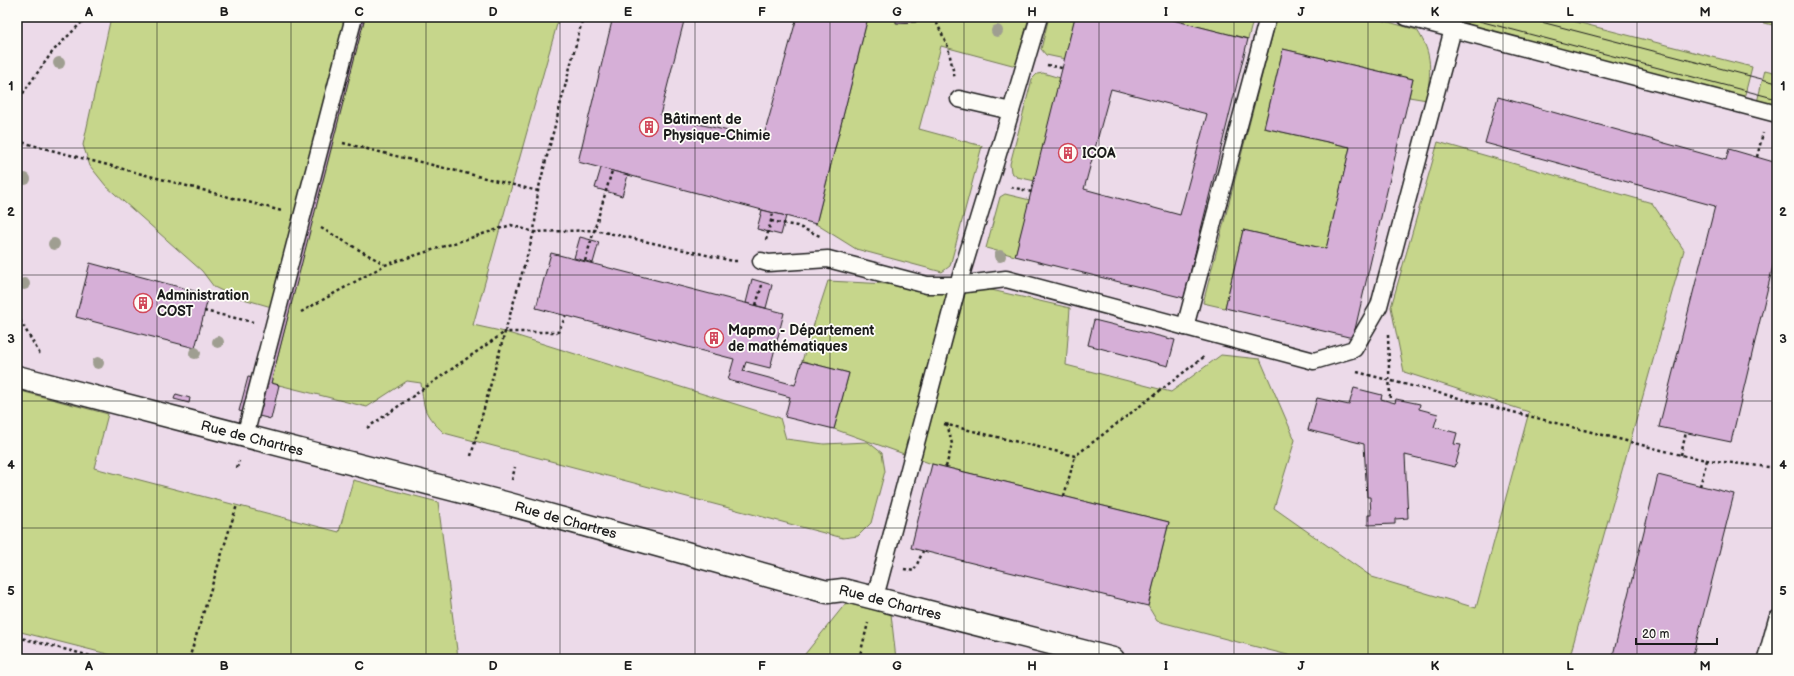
<svg xmlns="http://www.w3.org/2000/svg" width="1794" height="676" viewBox="0 0 1794 676" font-family="'Balsamiq Sans',sans-serif">
<rect width="100%" height="100%" fill="#f5edf1"/>
<filter id="ink" filterUnits="userSpaceOnUse"><feTurbulence type="fractalNoise" baseFrequency=".025" numOctaves="2"/><feDisplacementMap in="SourceGraphic" scale="8" xChannelSelector="R" yChannelSelector="G"/><feConvolveMatrix kernelMatrix="1 2 1 2 8 2 1 2 1" color-interpolation-filters="sRGB"/></filter>
<g filter="url(#ink)">
<!-- built -->
<rect fill="#ecdae9" x="17" y="17" width="1760" height="642"/>
<!-- green -->
<g fill="#c6d68b" stroke="#717954">
<path d="M111 17H559L473 325 505 332 780 418 786 439 824 444 868 442 882 453 885 471 871 523 858 536 843 538 444 433C424 414 424 411 421 383L407 381 367 407 271 383 289 312 233 296 214 287 202 271 106 186 90 166 83 145Z"/>
<path d="M868 17H896L897 23 916 22 924 17H1029L1016 66 941 46 919 129 982 146 950 266 942 272 856 249 816 224Z"/>
<path d="M1049 17H1075L1065 59 1046 55 1041 49Z"/>
<path d="M1161 17H1254L1248 39Z"/>
<path d="M1277 17H1371L1417 30C1434 56 1430 70 1427 100L1409 97 1413 79 1283 49 1264 128 1350 147 1326 249 1243 230 1225 308 1203 303Z"/>
<path d="M1432 17H1557L1752 67 1744 98Z"/>
<path d="M1740 17H1777V26Z"/>
<path d="M1765 70 1777 73V107L1757 102Z"/>
<path d="M1043 73 1060 78 1035 181 1017 177 1011 172 1010 164 1032 79 1037 74Z"/>
<path d="M1438 142 1652 203 1684 250 1569 659H1303L1157 621 1148 606 1169 522 932 464 834 429 849 373 802 361 828 281 987 289 1070 308 1066 365 1171 392 1221 355 1260 359 1295 440 1274 508 1372 577 1476 608 1529 412 1404 372 1391 307Z"/>
<path d="M1005 194 1030 200 1015 256 986 248 1000 197Z"/>
<path d="M17 390 108 414 94 468 339 532 353 480 438 502 458 658 462 659H127L17 631Z"/>
<path d="M846 603 891 614 896 659H801Z"/>
</g>
<!-- building -->
<g fill="#d6afd7" stroke="#1c1c1c" fill-rule="evenodd">
<path d="M347 17H365L271 383 279 385 271 419 239 411 248 377 254 378Z"/>
<path d="M613 17H685L660 115 763 139 797 17H868L816 224 578 162Z"/>
<path d="M896 17H916V22L896 23Z"/>
<path d="M1075 17H1161L1248 39 1184 298 1015 256ZM1111 89 1207 114 1180 215 1084 189Z"/>
<path d="M1283 49 1413 79 1353 338 1225 308 1243 230 1326 249 1350 147 1264 128Z"/>
<path d="M1498 97 1726 160 1729 149 1777 163V249L1731 442 1659 427 1715 206 1485 143Z"/>
<path d="M601 168 628 175 622 196 595 188Z"/>
<path d="M762 210 786 216 781 235 757 229Z"/>
<path d="M580 237 599 242 593 263 574 258Z"/>
<path d="M551 253 784 313 770 368 746 362 743 371 795 385 802 361 849 373 834 429 785 417 790 397 728 380 734 359 536 308Z"/>
<path d="M90 263 209 295 195 348 76 317Z"/>
<path d="M752 279 772 285 766 308 746 303Z"/>
<path d="M1094 320 1175 340 1168 366 1088 345Z"/>
<path d="M1354 388 1382 395 1381 399 1395 403 1396 399 1420 404 1419 409 1438 414 1434 427 1457 433 1454 444 1461 445 1455 467 1405 455 1408 518 1395 519V524L1368 525V515H1371L1370 497H1367L1364 444 1308 430 1317 398 1349 405Z"/>
<path d="M176 394 190 398 189 403 174 399Z"/>
<path d="M932 464 1169 522 1148 606 911 548Z"/>
<path d="M1658 475 1734 494 1692 659H1612Z"/>
</g>
<g fill="none" stroke-linecap="round" stroke-linejoin="round">
<defs>
<g id="service">
<path d="M1406 17 1777 114"/>
<path d="M1011 111 1039 17"/>
<path d="M761 261 768 263 828 259 927 285H958L1006 279 1314 361 1354 349 1379 306 1453 29"/>
<path d="M1185 327 1268 17"/>
<path d="M245 436 354 17"/>
<path d="M878 586 958 285 1011 111 959 99"/>
<path d="M1766 659 1777 619"/>
</g>
<g id="minor">
<path id="s1" d="M17 377 505 503 827 592 843 590 1113 659"/>
</g>
</defs>
<!-- service casing -->
<use href="#service" stroke="#1c1c1c" stroke-width="19"/>
<!-- minor casing -->
<use href="#minor" stroke="#1c1c1c" stroke-width="25"/>
<!-- path -->
<g stroke="#1c1c1c" stroke-width="2.5" stroke-dasharray="3 3" stroke-linecap="butt">
<path d="M934 17 948 47 955 79"/>
<path d="M1047 65 1062 68"/>
<path d="M17 104 25 90 53 51 87 17"/>
<path d="M17 141 282 211"/>
<path d="M343 143 538 191"/>
<path d="M1757 157 1763 133"/>
<path d="M1011 187 1032 192"/>
<path d="M771 221 797 226 820 236"/>
<path d="M321 228 384 264"/>
<path d="M766 240 773 213"/>
<path d="M585 261 612 171"/>
<path d="M756 305 762 285"/>
<path d="M204 311 253 322"/>
<path d="M301 312 385 265 511 225 534 232 595 230 733 261H739"/>
<path d="M17 315 41 356"/>
<path d="M1388 335 1390 401"/>
<path d="M1357 372 1681 455 1707 460 1777 468"/>
<path d="M944 424 1075 456 1205 356"/>
<path d="M367 428 505 332 534 232 538 191 583 17"/>
<path d="M1681 455 1686 432"/>
<path d="M471 456 505 332H558L566 316"/>
<path d="M946 467 952 444 947 423"/>
<path d="M237 468 239 461"/>
<path d="M512 480 515 467"/>
<path d="M1700 486 1707 460"/>
<path d="M1064 496 1075 456"/>
<path d="M904 569 914 571 923 551"/>
<path d="M17 637 102 659"/>
<path d="M189 659 237 505"/>
<path d="M859 659 868 623"/>
</g>
<!-- service -->
<use href="#service" stroke="#fdfcf7" stroke-width="16"/>
<!-- minor -->
<use href="#minor" stroke="#fdfcf7" stroke-width="22"/>
<!-- tram -->
<g stroke="#1c1c1c" stroke-width="1">
<path d="M1464 17 1777 99"/>
<path d="M1522 17 1777 83"/>
</g>
</g>
<!-- trees -->
<g fill="#9f9e91">
<circle cx="997" cy="31" r="6"/>
<circle cx="59" cy="63" r="6"/>
<circle cx="25" cy="179" r="6"/>
<circle cx="54" cy="244" r="6"/>
<circle cx="1000" cy="256" r="6"/>
<circle cx="24" cy="284" r="6"/>
<circle cx="218" cy="342" r="6"/>
<circle cx="195" cy="353" r="6"/>
<circle cx="98" cy="363" r="6"/>
</g>
</g>
<!-- grid -->
<path fill="none" stroke="#1c1c1c" stroke-width="1" stroke-opacity="0.55" d="M157 17V659M291 17V659M426 17V659M560 17V659M695 17V659M830 17V659M964 17V659M1099 17V659M1234 17V659M1368 17V659M1503 17V659M1637 17V659M17 148H1777M17 275H1777M17 401H1777M17 528H1777"/>
<!-- icons -->
<defs>
<symbol id="building-ring" viewBox="-11 -11 22 22"><circle r="9.5" fill="#fdfcf7" stroke="#d1495b" stroke-width="1.5"/><path d="M-4-6H4V6H1V3H-1V6H-4ZM-2.5-4.3h1.7v1.8h-1.7ZM.8-4.3h1.7v1.8H.8ZM-2.5-1h1.7V.8h-1.7ZM.8-1h1.7V.8H.8Z" fill="#d1495b"/></symbol>
</defs>
<g fill-rule="evenodd">
<use href="#building-ring" x="638" y="116" width="22" height="22"/>
<use href="#building-ring" x="1057" y="142" width="22" height="22"/>
<use href="#building-ring" x="132" y="292" width="22" height="22"/>
<use href="#building-ring" x="703" y="327" width="22" height="22"/>
</g>
<g text-anchor="middle" stroke-width="3.5" stroke-linejoin="round" paint-order="stroke">
<!-- poi labels -->
<g font-size="14" font-weight="bold" fill="#1c1c1c" stroke="#fdfcf7" text-anchor="start">
<text x="663" y="124">Bâtiment de<tspan x="663" dy="16">Physique-Chimie</tspan></text>
<text x="1082" y="158">ICOA</text>
<text x="157" y="300">Administration<tspan x="157" dy="16">COST</tspan></text>
<text x="728" y="335">Mapmo - Département<tspan x="728" dy="16">de mathématiques</tspan></text>
</g>
<!-- street labels -->
<g font-size="14" fill="#1c1c1c" stroke="#fdfcf7">
<text dy="5" stroke="none"><textPath href="#s1" startOffset="243">Rue de Chartres</textPath></text>
<text dy="5" stroke="none"><textPath href="#s1" startOffset="567">Rue de Chartres</textPath></text>
<text dy="5" stroke="none"><textPath href="#s1" startOffset="903">Rue de Chartres</textPath></text>
</g>
</g>
<!-- margin -->
<rect width="1794" height="676" fill="none" stroke="#fdfcf7" stroke-width="44"/>
<!-- scale -->
<path d="M1636 638v6h81v-6" fill="none" stroke="#1c1c1c" stroke-width="2"/>
<text x="1642" y="638" font-size="12" fill="#1c1c1c" stroke="#fdfcf7" stroke-width="3" paint-order="stroke">20 m</text>
<rect x="22" y="22" width="1750" height="632" fill="none" stroke="#1c1c1c" stroke-width="1.5"/>
<g font-size="13" text-anchor="middle" font-weight="bold" fill="#1c1c1c">
<text x="89" y="16">A</text>
<text x="224" y="16">B</text>
<text x="359" y="16">C</text>
<text x="493" y="16">D</text>
<text x="628" y="16">E</text>
<text x="762" y="16">F</text>
<text x="897" y="16">G</text>
<text x="1032" y="16">H</text>
<text x="1166" y="16">I</text>
<text x="1301" y="16">J</text>
<text x="1435" y="16">K</text>
<text x="1570" y="16">L</text>
<text x="1705" y="16">M</text>
<text x="11" y="90">1</text>
<text x="1783" y="90">1</text>
<text x="11" y="216">2</text>
<text x="1783" y="216">2</text>
<text x="11" y="343">3</text>
<text x="1783" y="343">3</text>
<text x="11" y="469">4</text>
<text x="1783" y="469">4</text>
<text x="11" y="595">5</text>
<text x="1783" y="595">5</text>
<text x="89" y="670">A</text>
<text x="224" y="670">B</text>
<text x="359" y="670">C</text>
<text x="493" y="670">D</text>
<text x="628" y="670">E</text>
<text x="762" y="670">F</text>
<text x="897" y="670">G</text>
<text x="1032" y="670">H</text>
<text x="1166" y="670">I</text>
<text x="1301" y="670">J</text>
<text x="1435" y="670">K</text>
<text x="1570" y="670">L</text>
<text x="1705" y="670">M</text>
</g>
</svg>
